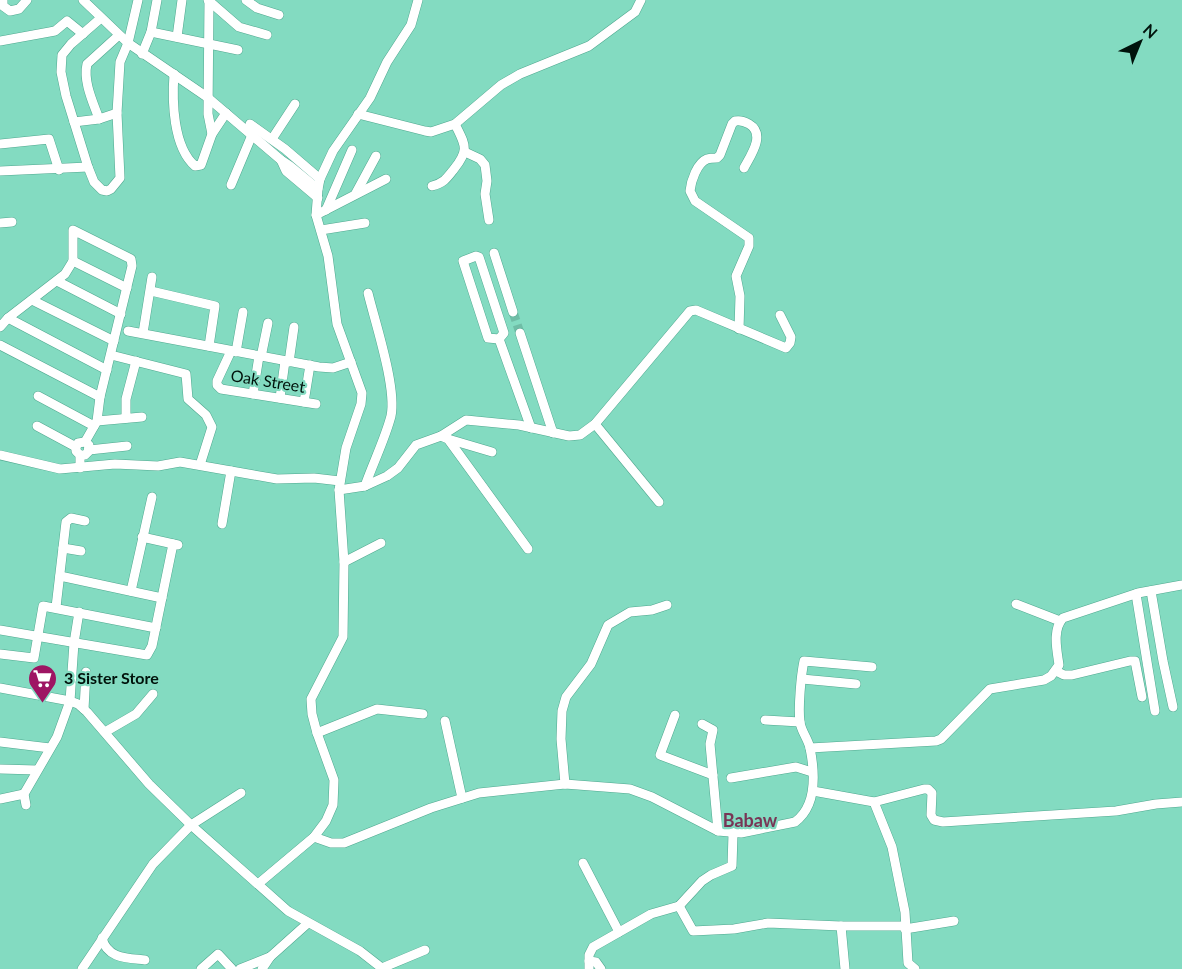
<svg xmlns="http://www.w3.org/2000/svg" width="1182" height="969" viewBox="0 0 1182 969" font-family="Lato,sans-serif">
<rect width="100%" height="100%" fill="#83dbc1"/>
<g fill="none" stroke-linecap="round" stroke-linejoin="round">
<!-- minor-tunnel -->
<path stroke="#6fbda6" stroke-width="9" stroke-dasharray="9 4.5" stroke-linecap="butt" d="M513 312 520 333"/>
<defs>
<g id="minor">
<path d="M3 0V6L10 11 19 9 27 0"/>
<path d="M83 0 128 43 207 97 281 160 290 166 318 189"/>
<path d="M208 0 239 27 267 35"/>
<path d="M246 0 257 8 279 15"/>
<path d="M209 1 208 114 212 134"/>
<path d="M101 18 71 44 62 55 61 72 66 96 88 167 94 182 102 190 107 191 111 189 120 178 117 113 120 62 128 43 138 0"/>
<path d="M151 32 238 50"/>
<path d="M177 37 182 0"/>
<path d="M0 41 55 31 67 21 83 34"/>
<path d="M142 54 151 32 157 0"/>
<path d="M174 74C172 101 173 147 195 166L201 165 212 134 226 113"/>
<path d="M358 114 425 131 431 132 455 124 501 85 520 74 589 46 635 12 641 0"/>
<path d="M99 119C93 102 83 82 87 64L119 35"/>
<path d="M74 122 99 119 117 113"/>
<path d="M250 124 285 149 320 179"/>
<path d="M272 139 295 104"/>
<path d="M0 144 49 139 59 170"/>
<path d="M465 152 480 159 485 165 487 181 485 194 489 220"/>
<path d="M281 160 286 171 318 198"/>
<path d="M0 171 88 167"/>
<path d="M231 185 252 135"/>
<path d="M432 186C444 183 447 178 454 169 470 149 465 145 455 124"/>
<path d="M356 193 376 156"/>
<path d="M326 210 352 150"/>
<path d="M316 215 386 179"/>
<path d="M0 223 12 222"/>
<path d="M321 230 365 223"/>
<path d="M494 253 513 312"/>
<path d="M476 256 479 257 504 333 499 339 488 338 463 261Z"/>
<path d="M73 261 127 288"/>
<path d="M57 281 121 314"/>
<path d="M151 291 215 306 209 346"/>
<path d="M32 300 114 341"/>
<path d="M8 318 107 370"/>
<path d="M0 327 8 318 65 274 73 261V230L131 259 132 266 100 397 97 421 85 442"/>
<path d="M739 329 740 296 736 276 749 246V238L695 201 690 191C691 181 697 163 707 159 710 158 714 158 717 158L720 155 732 124 735 121C740 120 744 121 749 124 766 134 751 155 744 168"/>
<path d="M128 331 319 367 333 368 351 362"/>
<path d="M143 333 152 277"/>
<path d="M520 333 553 433"/>
<path d="M499 339 531 428"/>
<path d="M0 345 100 397"/>
<path d="M231 351 217 381V385L221 389 316 404"/>
<path d="M236 352 243 312"/>
<path d="M111 355 186 374 188 399 206 415 212 427 200 465"/>
<path d="M261 357 268 323"/>
<path d="M289 362 294 327"/>
<path d="M253 394 259 356"/>
<path d="M38 396 94 426"/>
<path d="M280 398 285 361"/>
<path d="M304 402 310 365"/>
<path d="M126 418V399L136 361"/>
<path d="M97 421 142 417"/>
<path d="M595 424 659 502"/>
<path d="M37 426 76 447"/>
<path d="M441 436 448 439 528 549"/>
<path d="M448 439 492 452"/>
<path d="M89 450 127 446"/>
<path d="M0 455 60 469 115 464 158 466 180 462 277 479 314 478 340 481"/>
<path d="M80 468V455L76 451V447L78 443 85 442 89 445 88 452 85 455H80"/>
<path d="M365 486C373 463 385 439 391 416 397 388 375 322 368 293"/>
<path d="M339 490 365 486 387 476 398 468 416 445 441 436 466 420 519 425 569 436 580 435 595 424 690 311 696 310 786 348 790 343 791 337 780 315"/>
<path d="M222 524 231 471"/>
<path d="M142 537 178 545"/>
<path d="M63 548 81 551"/>
<path d="M344 562 381 543"/>
<path d="M60 576 162 598"/>
<path d="M131 591 152 497"/>
<path d="M1151 591 1163 661 1173 707"/>
<path d="M1136 594 1155 711"/>
<path d="M1016 604 1060 621"/>
<path d="M56 607 66 522 71 518 85 521"/>
<path d="M0 630 147 655 152 646 173 544"/>
<path d="M0 654 34 658 43 606 156 628"/>
<path d="M1056 671 1064 675H1072L1130 661H1135L1142 697"/>
<path d="M802 679 856 684"/>
<path d="M0 688 70 701 78 704 87 712 149 784 191 825 288 911 360 951 383 969"/>
<path d="M84 709 86 672"/>
<path d="M675 715 660 755 713 775"/>
<path d="M765 720 800 722"/>
<path d="M445 721 462 798"/>
<path d="M702 724 713 730 710 744 718 831"/>
<path d="M105 732 136 714 153 694"/>
<path d="M317 733 377 709 423 714"/>
<path d="M0 742 50 748"/>
<path d="M810 748 936 741 941 739 990 689 1044 680 1051 676 1059 665C1057 650 1052 630 1063 618L1138 593 1182 585"/>
<path d="M0 769 37 770"/>
<path d="M731 778 796 767 812 772"/>
<path d="M565 784 561 739 562 711 566 697 591 664 608 625 630 612 652 610 667 605"/>
<path d="M813 791 874 802 924 789H928L932 793 931 815 934 820 943 822 1116 811 1156 804 1182 802"/>
<path d="M0 799 24 794"/>
<path d="M874 802 892 847 905 912 908 963 915 969"/>
<path d="M26 805 24 794 57 737 70 701 74 643 79 612"/>
<path d="M314 837 331 843H344L431 808 479 793 565 784 630 789 652 797 718 831 741 833 795 822C817 806 815 773 810 748 808 739 801 731 800 722 798 708 801 675 804 661L872 667"/>
<path d="M583 863 619 932"/>
<path d="M258 884 314 837 326 821 333 805 334 780 317 733 312 714 311 699 343 637 344 562 339 490 346 448 361 404 362 393 337 324 328 256 316 215 318 189 320 179 333 151 370 98 387 62 411 25 418 0"/>
<path d="M679 906 702 881 711 875 732 866 733 834"/>
<path d="M841 926 845 969"/>
<path d="M905 929 954 921"/>
<path d="M102 938C107 959 128 958 145 960"/>
<path d="M589 961 596 962 601 969"/>
<path d="M382 968 425 950"/>
<path d="M82 969 153 864 191 825 241 793"/>
<path d="M201 969 218 954 232 969"/>
<path d="M240 969 270 957"/>
<path d="M262 969 270 957 308 923"/>
<path d="M589 969V955L593 947 651 914 679 906 693 931 734 929 768 923 841 926H905"/>
</g>
</defs>
<!-- minor casing -->
<use href="#minor" stroke="#4fa88f" stroke-width="10"/>
<!-- minor -->
<use href="#minor" stroke="#fff" stroke-width="9"/>
</g>
<!-- icons -->
<defs>
<symbol id="supermarket-pin" viewBox="-11 -11 22 30"><path d="M0 17L-7.5 6A9.5 9.5 0 1 1 7.5 6Z" fill="#9e1563" stroke="#83dbc1"/><path d="M-6-5.5h2.5l.6 2H6L4.5 2H-2.5L-4.4-4H-6ZM-1.5 3.2a1.3 1.3 0 1 0 .1 0ZM3 3.2a1.3 1.3 0 1 0 .1 0Z" fill="#fff"/></symbol>
</defs>
<g fill-rule="evenodd">
<use href="#supermarket-pin" x="26" y="662" width="33" height="45"/>
</g>
<g text-anchor="middle" stroke-width="4.5" stroke-linejoin="round" paint-order="stroke">
<!-- street labels -->
<g font-size="16" fill="#00120b" stroke="#83dbc1">
<text transform="translate(268 381) rotate(9)" y="6">Oak Street</text>
</g>
<!-- poi labels -->
<g font-size="16" font-weight="bold" fill="#00120b" stroke="#83dbc1" text-anchor="start">
<text x="64" y="684">3 Sister Store</text>
</g>
<!-- neighbourhood labels -->
<g font-size="18" font-weight="bold" fill="#783555" stroke="#83dbc1">
<text x="750" y="827">Babaw</text>
</g>
</g>
<!-- north arrow -->
<g transform="translate(1140 42) rotate(43)" stroke="#83dbc1" stroke-width="4.5" paint-order="stroke">
<path d="M0-4.5L10 22L0 15L-10 22Z" fill="#00120b"/>
<text y="-9" font-size="16" font-weight="bold" text-anchor="middle" fill="#00120b">N</text>
</g>
</svg>
